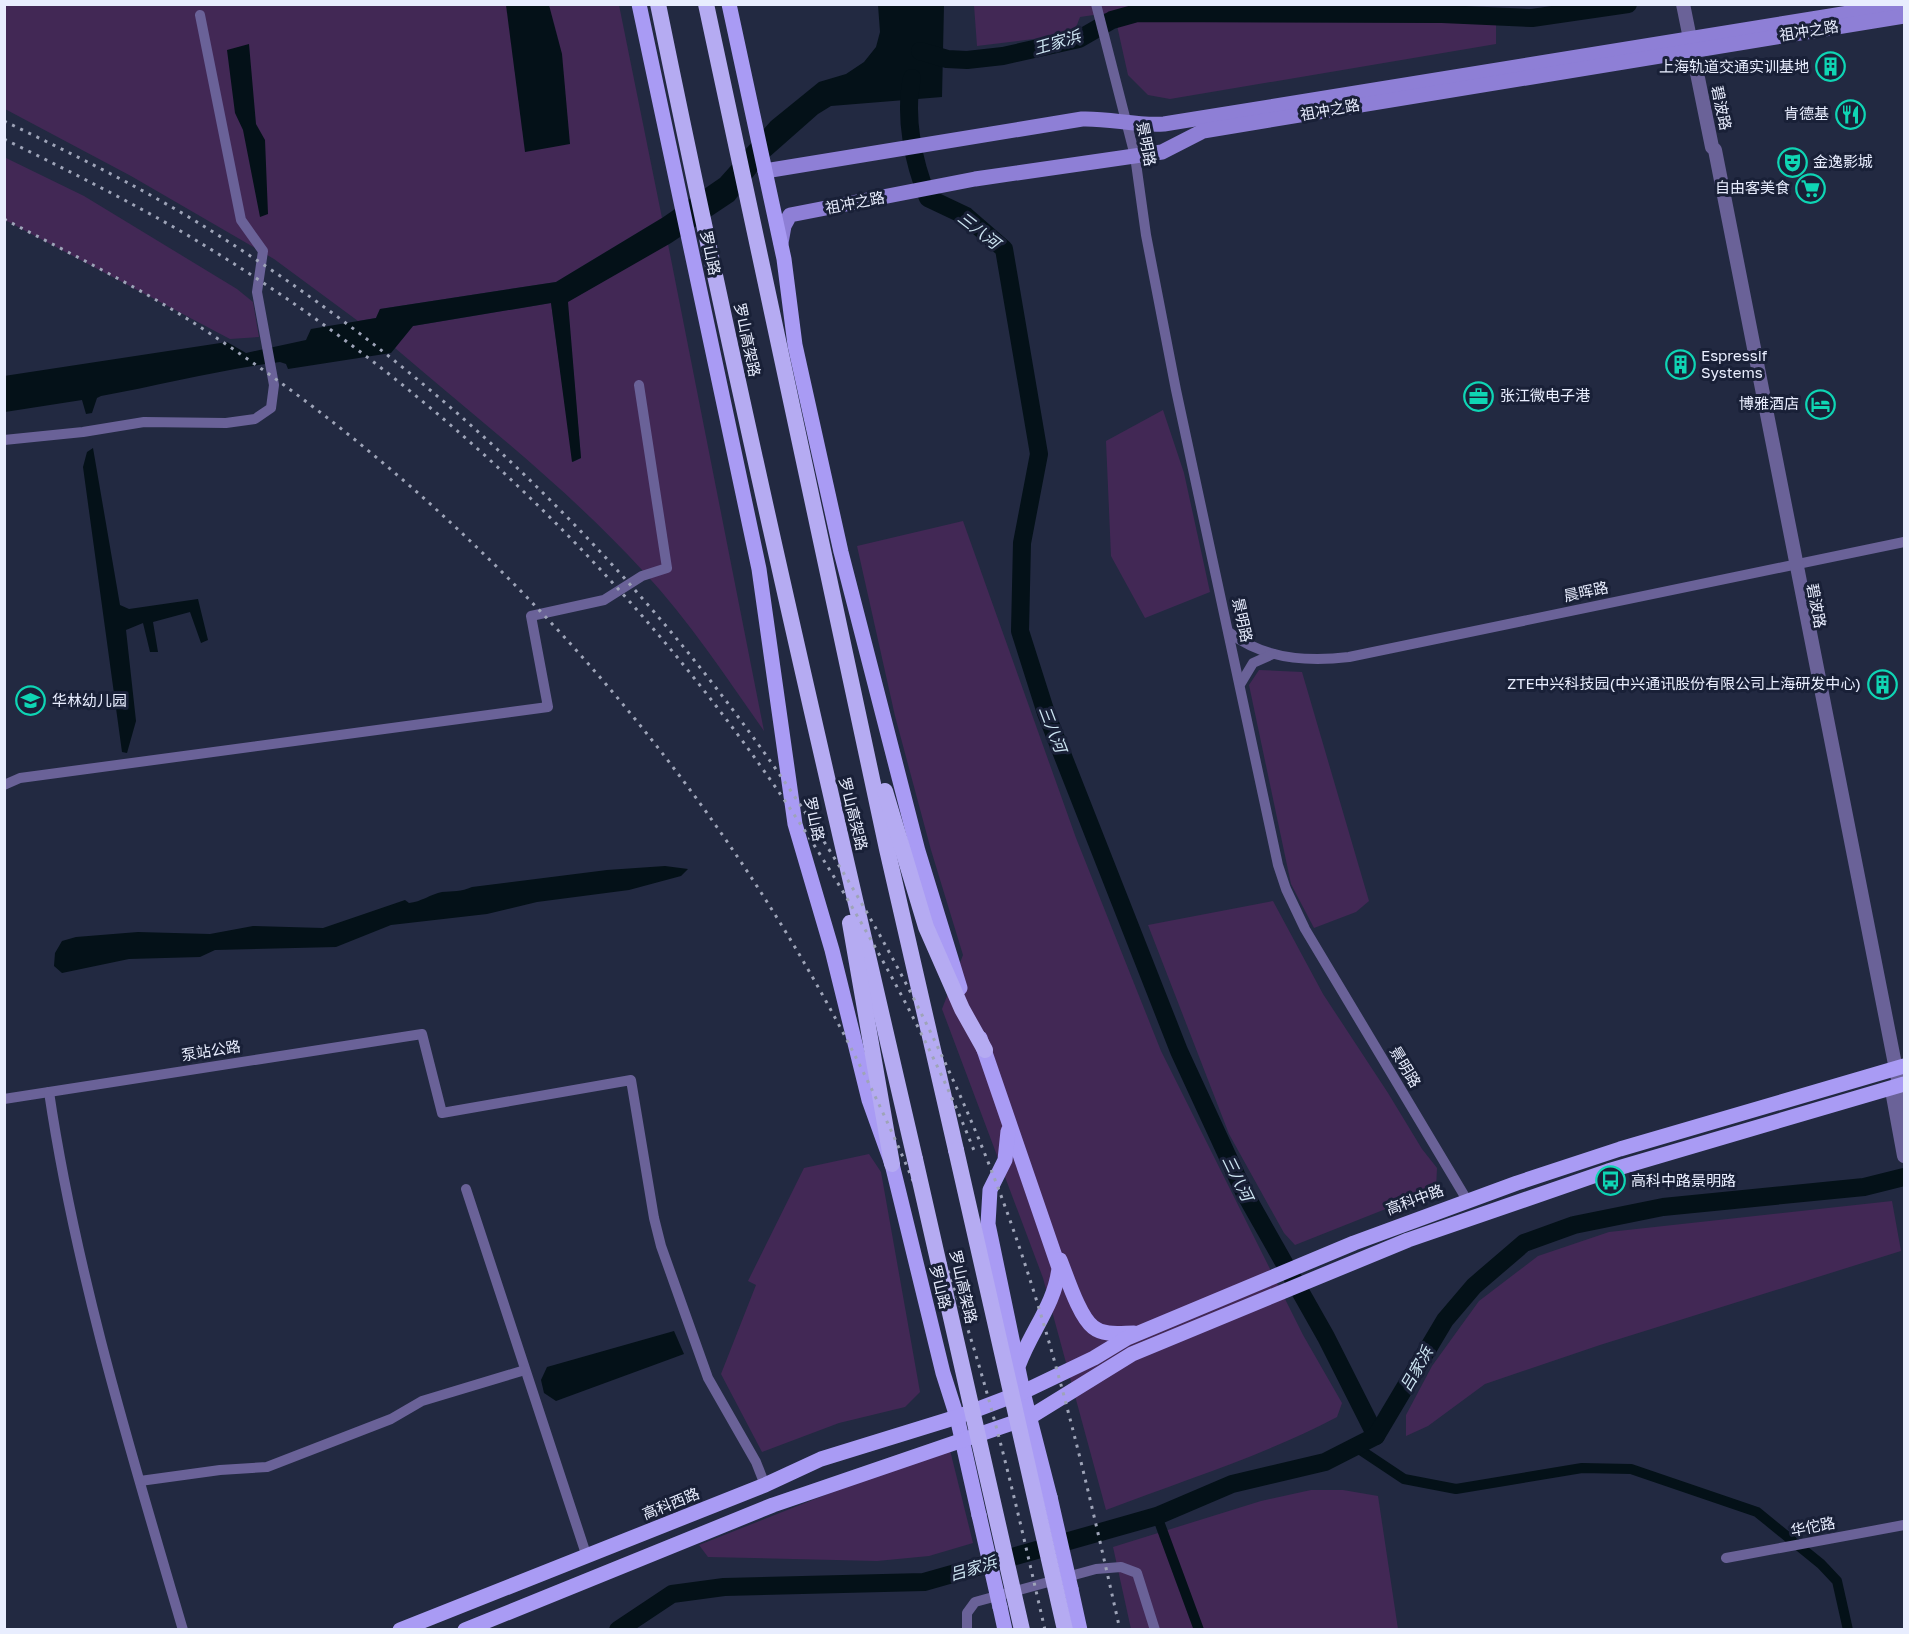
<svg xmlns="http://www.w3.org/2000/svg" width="1909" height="1634" viewBox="0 0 1909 1634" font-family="'Golos Text','Noto Sans SC',sans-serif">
<rect width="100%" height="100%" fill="#222941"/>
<!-- green -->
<g fill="#422855">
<path d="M1196 4 1496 10V44L1170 99 1148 95 1128 75 1114 12 1080 17 1075 30 1041 38 977 46 974 5Z"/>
<path d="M4 5H619L662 218 556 282 380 309 376 318 358 321 274 259 131 176 5 109Z"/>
<path d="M4 157 84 196 237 289 253 302 259 337 230 339 5 220Z"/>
<path d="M668 244 764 731C726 677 688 619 643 571 568 489 479 420 395 348L413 326 551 303 573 462 581 458 567 302Z"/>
<path d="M1163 410 1184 473 1210 592 1145 618 1111 556 1106 441Z"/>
<path d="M963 521 1076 838 1161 1051 1303 1335 1342 1403 1337 1417C1263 1456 1184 1480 1106 1510L1043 1278 942 1009 963 955 931 850 895 716 857 546Z"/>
<path d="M1259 670 1302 672 1369 901 1356 912 1314 928 1291 884 1249 685Z"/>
<path d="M1273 901 1323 994 1388 1093 1422 1149 1437 1168 1436 1189 1295 1245 1284 1233 1229 1134 1148 925Z"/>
<path d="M869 1154 881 1172 920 1392 905 1407 839 1423 762 1452 721 1374 756 1285 748 1281 804 1168Z"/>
<path d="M1892 1201 1901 1251 1600 1345 1485 1384 1428 1426 1406 1436V1415L1432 1366 1479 1301 1538 1256 1609 1232Z"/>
<path d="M949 1446 973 1543 929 1556 877 1561 708 1557 699 1545Z"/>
<path d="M1311 1490H1343L1378 1496 1398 1629H1131L1113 1547 1261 1501Z"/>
</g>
<!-- water -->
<g fill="#041118">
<path d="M506 5H549L562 54 570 144 525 152Z"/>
<path d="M878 5H944L942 97 831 106 818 114 767 159 734 201 671 243 568 302 581 458 572 462 551 303 413 326 391 353 288 369 286 364 280 362C219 370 161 385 101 396L97 398 92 413 86 414 82 400 5 412 4 376 227 342 246 353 306 340 311 329 376 318 380 309 556 282 662 218 720 178 771 121 819 82 846 74 864 62 876 47 880 32Z"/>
<path d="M249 44 256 124 265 140 268 214 260 217 243 130 235 113 227 50Z"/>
<path d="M93 448 120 605 129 609 198 599 208 640 201 643 190 612 153 622 158 652H150L143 623 126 630 136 721 127 753 122 752 83 467 87 452Z"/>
<path d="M665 866 688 869 681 876 629 890 537 902 487 914 391 925 336 947 215 950 200 957 129 959 62 973 54 966 55 953 62 941 76 937 138 932 210 934 253 926 323 928 405 900 409 903C421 902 431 894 442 892 453 891 461 892 472 887L607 870Z"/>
<path d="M674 1331 684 1354 556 1401 544 1393 541 1380 547 1367Z"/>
</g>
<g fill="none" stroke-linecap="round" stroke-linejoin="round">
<!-- canal -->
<g stroke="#041118" stroke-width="10">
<path d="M1356 1447 1404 1479 1456 1489 1582 1468 1631 1469 1757 1512 1821 1564 1837 1581 1848 1630"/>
<path d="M1157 1516 1199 1630"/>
</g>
<!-- river -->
<g stroke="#041118" stroke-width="18">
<path d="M920 51 947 59 967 60 1003 56 1079 39 1112 20 1137 13 1442 14 1532 18 1628 4"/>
<path d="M912 78C904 116 913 162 928 198L966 216 1004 249 1039 454 1022 543 1020 631 1046 713 1179 1051 1244 1192 1326 1337 1376 1436"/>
<path d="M618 1630 672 1594 724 1587 924 1582 1157 1516 1232 1484 1325 1462 1376 1436 1445 1320 1474 1286 1524 1243 1574 1225 1663 1207 1864 1187 1904 1177"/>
</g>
<!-- minor -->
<g stroke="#6a6298" stroke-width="10">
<path d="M1096 4 1135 156 1146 235 1176 390 1278 865 1286 889 1305 929 1467 1200"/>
<path d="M4 440 83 432 144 422 226 423 255 419 271 408 274 385 257 292 263 251 241 220 200 15"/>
<path d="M1230 633C1264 659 1309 662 1349 657L1904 542"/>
<path d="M1241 683 1253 663 1273 654"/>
<path d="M4 785 20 778 548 707 531 616 604 600 642 576 667 568 639 385"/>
<path d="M49 1092C76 1274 131 1453 183 1630"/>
<path d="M4 1099 422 1034 442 1113 631 1080 654 1218 661 1246 708 1378 756 1462 765 1485"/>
<path d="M466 1189 587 1557"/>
<path d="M140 1481 220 1470 267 1467 391 1419 422 1401 525 1370"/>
<path d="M1726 1558 1904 1525"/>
<path d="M967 1630V1613L975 1602 1096 1569 1121 1567 1137 1573 1155 1630"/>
</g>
<!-- tertiary -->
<g stroke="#6a6298" stroke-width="14">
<path d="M1683 4 1712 147 1715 150 1904 1110"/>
<path d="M1893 1096 1904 1156"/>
</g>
<!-- secondary -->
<g stroke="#8e7fd6" stroke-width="15">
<path d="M765 171 1082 119C1110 118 1136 126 1164 124L1904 4"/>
<path d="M781 243 784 226 790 215 975 179 1162 152 1203 131 1904 16"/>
</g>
<!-- primary -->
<g stroke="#a99bf4" stroke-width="15">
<path d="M639 4 759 569 795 824 832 950 869 1100 892 1164 943 1373 957 1417 979 1515"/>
<path d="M729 4 784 259 795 345 841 552 918 851 960 988"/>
<path d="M980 1038 1059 1268C1055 1304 1031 1331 1019 1364"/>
<path d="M1008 1131 1005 1160 990 1190 988 1224 1023 1392 1050 1497"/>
<path d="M1060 1260C1067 1277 1079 1316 1093 1327 1104 1336 1121 1333 1134 1333"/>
<path d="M1071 1589 1080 1630"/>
<path d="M1000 1607 1005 1630"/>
<path d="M400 1630 765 1485 821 1459 957 1417 1023 1392 1094 1358 1127 1338 1354 1243 1517 1183 1620 1149 1904 1066"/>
<path d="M465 1630 773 1505 1030 1417 1132 1354 1408 1240 1608 1171 1904 1084"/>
</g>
<!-- trunk -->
<g stroke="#b5abf2" stroke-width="16">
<path d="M658 4C737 391 826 775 915 1159"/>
<path d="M706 4 887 849 956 1150"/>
<path d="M885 791 926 927 962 1009 985 1050"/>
<path d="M850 923 892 1164"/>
</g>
<!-- rail -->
<g stroke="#9ea4b8" stroke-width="3" stroke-dasharray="3 6" stroke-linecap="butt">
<path d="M4 121C66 151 128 181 187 216 539 428 816 753 975 1130 1043 1291 1082 1460 1120 1630"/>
<path d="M4 139C63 168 121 197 177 229 452 390 682 623 845 895 894 978 940 1064 975 1153"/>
<path d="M4 219C69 253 135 285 197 325 539 547 809 884 947 1268 990 1386 1017 1508 1045 1630"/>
</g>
<!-- primary-bridge -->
<g stroke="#a99bf4" stroke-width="15">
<path d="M1050 1497 1071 1589"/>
<path d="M979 1515 1000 1607"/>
</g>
<!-- trunk-bridge -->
<g stroke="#b5abf2" stroke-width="16">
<path d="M956 1150 1065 1630"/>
<path d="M915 1159 1022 1630"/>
</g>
</g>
<!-- icons -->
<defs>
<symbol id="building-ring" viewBox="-11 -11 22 22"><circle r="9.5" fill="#192037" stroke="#0fd5b4" stroke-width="1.5"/><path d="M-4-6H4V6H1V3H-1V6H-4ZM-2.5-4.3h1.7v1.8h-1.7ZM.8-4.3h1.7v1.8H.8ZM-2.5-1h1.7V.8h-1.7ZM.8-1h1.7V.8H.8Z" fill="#0fd5b4"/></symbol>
<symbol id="restaurant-ring" viewBox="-11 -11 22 22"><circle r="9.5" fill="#192037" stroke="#0fd5b4" stroke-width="1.5"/><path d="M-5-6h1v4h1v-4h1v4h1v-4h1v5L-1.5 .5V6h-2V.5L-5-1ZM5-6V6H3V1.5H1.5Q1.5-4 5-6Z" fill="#0fd5b4"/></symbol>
<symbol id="theatre-ring" viewBox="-11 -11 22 22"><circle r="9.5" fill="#192037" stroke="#0fd5b4" stroke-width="1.5"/><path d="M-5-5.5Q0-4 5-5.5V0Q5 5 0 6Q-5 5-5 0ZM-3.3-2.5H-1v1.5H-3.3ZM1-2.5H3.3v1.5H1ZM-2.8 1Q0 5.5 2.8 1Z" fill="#0fd5b4"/></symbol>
<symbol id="supermarket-ring" viewBox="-11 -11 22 22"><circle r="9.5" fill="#192037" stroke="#0fd5b4" stroke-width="1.5"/><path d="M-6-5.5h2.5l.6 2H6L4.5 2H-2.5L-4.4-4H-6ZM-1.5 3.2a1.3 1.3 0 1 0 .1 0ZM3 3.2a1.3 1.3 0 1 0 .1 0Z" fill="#0fd5b4"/></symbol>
<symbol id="office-ring" viewBox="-11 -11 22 22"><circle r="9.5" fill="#192037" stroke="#0fd5b4" stroke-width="1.5"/><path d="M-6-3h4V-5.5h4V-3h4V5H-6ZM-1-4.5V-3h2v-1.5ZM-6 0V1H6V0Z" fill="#0fd5b4"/></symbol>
<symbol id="hotel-ring" viewBox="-11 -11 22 22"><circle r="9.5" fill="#192037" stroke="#0fd5b4" stroke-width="1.5"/><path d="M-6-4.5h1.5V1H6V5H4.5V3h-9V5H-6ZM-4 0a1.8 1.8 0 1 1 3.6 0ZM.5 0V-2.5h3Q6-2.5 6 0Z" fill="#0fd5b4"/></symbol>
<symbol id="school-ring" viewBox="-11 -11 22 22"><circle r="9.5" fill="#192037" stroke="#0fd5b4" stroke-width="1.5"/><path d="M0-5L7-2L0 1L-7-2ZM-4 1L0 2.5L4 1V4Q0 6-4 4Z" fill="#0fd5b4"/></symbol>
<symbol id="bus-ring" viewBox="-11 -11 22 22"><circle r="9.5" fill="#192037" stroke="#0fd5b4" stroke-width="1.5"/><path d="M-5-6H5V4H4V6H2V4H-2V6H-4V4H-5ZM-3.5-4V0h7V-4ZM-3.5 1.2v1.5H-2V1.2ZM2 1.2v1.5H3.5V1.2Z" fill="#0fd5b4"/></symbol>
</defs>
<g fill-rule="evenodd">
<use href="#building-ring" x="1814" y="50" width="33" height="33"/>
<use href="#restaurant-ring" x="1834" y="98" width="33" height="33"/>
<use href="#theatre-ring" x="1776" y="146" width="33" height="33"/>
<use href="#supermarket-ring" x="1794" y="172" width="33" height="33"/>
<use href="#building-ring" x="1664" y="348" width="33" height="33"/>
<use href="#office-ring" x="1462" y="380" width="33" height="33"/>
<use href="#hotel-ring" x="1804" y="388" width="33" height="33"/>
<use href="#building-ring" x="1866" y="668" width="33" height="33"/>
<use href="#school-ring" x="14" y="684" width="33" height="33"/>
<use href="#bus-ring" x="1594" y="1164" width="33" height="33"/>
</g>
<g text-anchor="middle" stroke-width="6" stroke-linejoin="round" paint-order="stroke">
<!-- street labels -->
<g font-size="15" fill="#e8edfe" stroke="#192037">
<text transform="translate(1809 31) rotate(-9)" y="5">祖冲之路</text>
<text transform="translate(1721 108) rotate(78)" y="5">碧波路</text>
<text transform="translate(1330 110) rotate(-10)" y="5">祖冲之路</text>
<text transform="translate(1146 144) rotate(79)" y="5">景明路</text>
<text transform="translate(855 203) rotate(-11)" y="5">祖冲之路</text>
<text transform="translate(710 253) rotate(78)" y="5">罗山路</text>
<text transform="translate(747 340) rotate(78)" y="5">罗山高架路</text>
<text transform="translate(1586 592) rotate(-12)" y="5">晨晖路</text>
<text transform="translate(1816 606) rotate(79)" y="5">碧波路</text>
<text transform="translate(1242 620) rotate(78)" y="5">景明路</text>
<text transform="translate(853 814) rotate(76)" y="5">罗山高架路</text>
<text transform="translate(814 819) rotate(78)" y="5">罗山路</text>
<text transform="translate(211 1051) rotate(-9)" y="5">泵站公路</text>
<text transform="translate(1405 1067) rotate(59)" y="5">景明路</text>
<text transform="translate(1415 1200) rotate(-20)" y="5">高科中路</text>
<text transform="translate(940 1287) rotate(76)" y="5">罗山路</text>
<text transform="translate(963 1287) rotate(77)" y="5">罗山高架路</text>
<text transform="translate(671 1504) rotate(-22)" y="5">高科西路</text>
<text transform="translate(1813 1527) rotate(-11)" y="5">华佗路</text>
</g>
<!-- poi labels -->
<g font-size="15" fill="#e8edfe" stroke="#192037" text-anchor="end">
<text x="1809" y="72">上海轨道交通实训基地</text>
<text x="1829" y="119">肯德基</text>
<text x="1813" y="167" text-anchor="start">金逸影城</text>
<text x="1790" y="193">自由客美食</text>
<text x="1701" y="361" text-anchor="start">Espressif<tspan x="1701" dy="17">Systems</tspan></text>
<text x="1500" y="401" text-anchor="start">张江微电子港</text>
<text x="1799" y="409">博雅酒店</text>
<text x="1861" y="689">ZTE中兴科技园(中兴通讯股份有限公司上海研发中心)</text>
<text x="52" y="706" text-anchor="start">华林幼儿园</text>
<text x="1631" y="1186" text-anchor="start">高科中路景明路</text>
</g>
<!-- water labels -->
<g font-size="16" font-style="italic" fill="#cee6f3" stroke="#192037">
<text transform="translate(1057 42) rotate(-16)" y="6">王家浜</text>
<text transform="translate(979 230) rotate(38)" y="6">三八河</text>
<text transform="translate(1053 729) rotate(69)" y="6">三八河</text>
<text transform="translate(1238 1178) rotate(64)" y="6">三八河</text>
<text transform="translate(1416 1369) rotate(-60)" y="6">吕家浜</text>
<text transform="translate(973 1568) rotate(-16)" y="6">吕家浜</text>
</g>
</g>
<!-- border -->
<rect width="1909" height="1634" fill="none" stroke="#e8edfe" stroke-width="12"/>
</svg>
